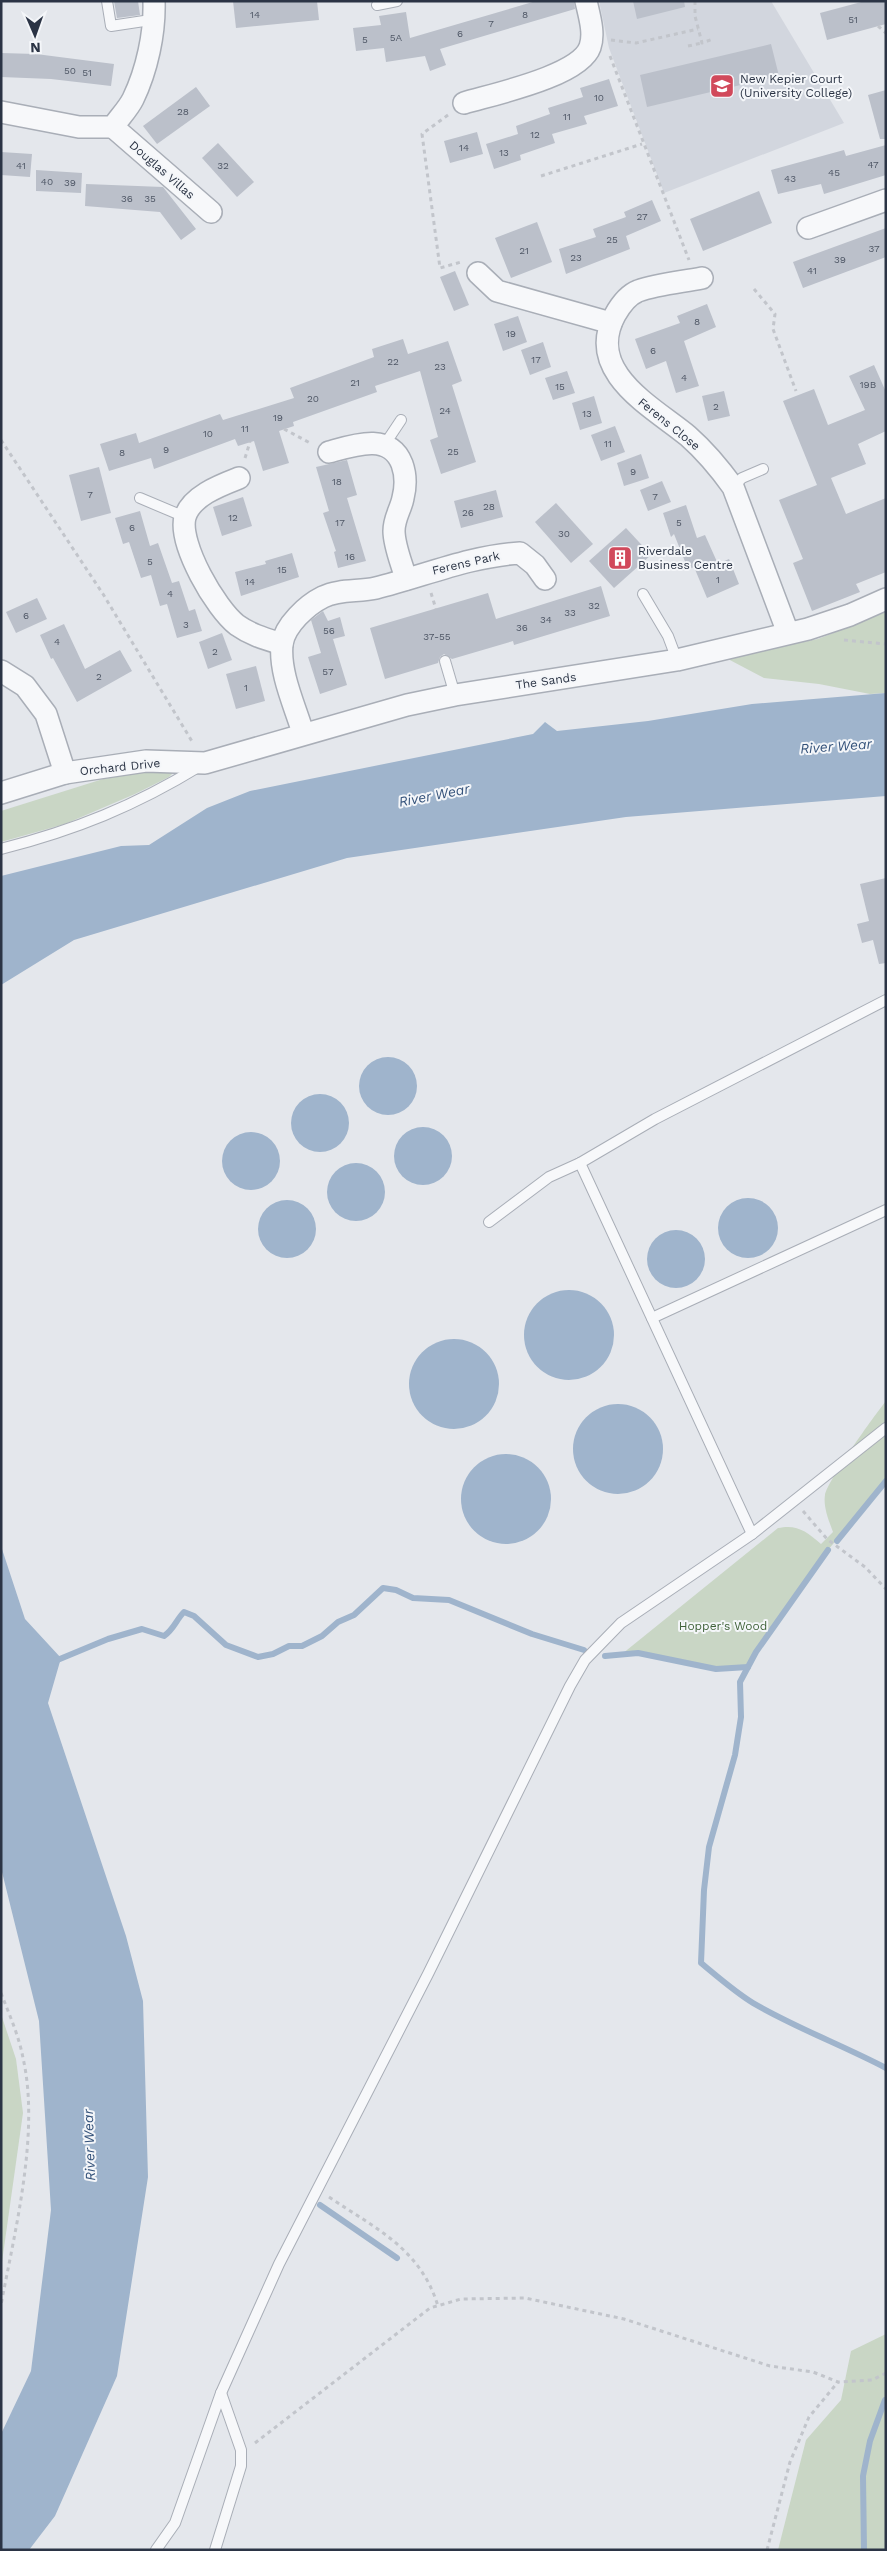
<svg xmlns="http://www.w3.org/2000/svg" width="887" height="2551" viewBox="0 0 887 2551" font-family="'Work Sans',sans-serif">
<rect width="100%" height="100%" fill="#e4e7ec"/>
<!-- built -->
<path fill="#d2d6de" d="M599 1H771L844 123 664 193 609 48Z"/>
<!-- green -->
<g fill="#c9d6c5">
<path d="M886 612V693L870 694 819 684 764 678 726 658 818 639Z"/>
<path d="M168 768 173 773 169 777 135 794 65 824 1 842V811L103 779Z"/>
<path d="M886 1401V1481L828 1550 791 1601 748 1667 716 1669 638 1653 622 1654 778 1528C797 1524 806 1531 821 1544L833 1532C829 1521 823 1507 825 1495 828 1480 874 1416 886 1401Z"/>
<path d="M1 2014 16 2059 23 2113 1 2269Z"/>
<path d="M886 2334V2550H778L806 2440 841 2400 851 2351Z"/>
</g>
<!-- water -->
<g fill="#9fb4cc">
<path d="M886 693V796L626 817 347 858 74 940 1 985V876L121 846 149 845 207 808 250 791 533 734 545 722 557 731 648 721 752 704Z"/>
<circle cx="388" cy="1086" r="29"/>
<circle cx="320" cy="1123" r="29"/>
<circle cx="423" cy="1156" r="29"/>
<circle cx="251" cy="1161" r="29"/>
<circle cx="356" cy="1192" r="29"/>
<circle cx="748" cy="1228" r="30"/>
<circle cx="287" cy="1229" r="29"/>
<circle cx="676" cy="1259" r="29"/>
<circle cx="569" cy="1335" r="45"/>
<circle cx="454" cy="1384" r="45"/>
<circle cx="618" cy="1449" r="45"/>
<circle cx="506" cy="1499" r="45"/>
<path d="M1 1546 25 1619 61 1658 48 1703 126 1936 143 2001 148 2177 117 2376 55 2516 29 2550H1V2434L31 2371 51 2210 39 2021 1 1868Z"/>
</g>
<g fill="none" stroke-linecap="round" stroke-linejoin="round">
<!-- stream -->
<g stroke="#9fb4cc" stroke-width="6">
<path d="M837 1541 886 1481"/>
<path d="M828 1550 756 1652 740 1682 741 1717 735 1755 709 1847 704 1890 701 1963C718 1977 735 1992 753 2003 796 2028 842 2045 886 2068"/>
<path d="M605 1656 638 1653 716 1669 748 1667"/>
<path d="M55 1661 108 1639 142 1629 164 1636C174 1629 176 1620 184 1612L194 1616 226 1645 258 1657 273 1654 289 1646H302L322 1636 338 1622 354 1615 383 1588 396 1590 413 1598 449 1600 532 1634 584 1650"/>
<path d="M320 2205 397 2258"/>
<path d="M864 2550 863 2476 870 2441 885 2400"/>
</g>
</g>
<!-- building -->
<g fill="#bbc0ca">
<path d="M114 1H138L140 15 117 18Z"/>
<path d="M233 1H317L319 20 236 28Z"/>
<path d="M536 1H574L575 9 440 49 446 65 430 71 425 56 386 62 384 48 356 51 353 28 381 25 379 16 406 12 410 38Z"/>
<path d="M633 1H684L685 7 637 19Z"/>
<path d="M865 1H886V24L827 40 820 13Z"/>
<path d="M771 44 779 76 647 107 640 75Z"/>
<path d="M1 53 36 54 114 64 111 86 51 79 1 77Z"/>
<path d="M609 79 618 106 584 116 587 124 552 134 555 143 520 155 521 160 494 169 486 144 518 134 516 126 550 114 548 108 583 97 580 88Z"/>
<path d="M196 87 210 106 157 144 143 126Z"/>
<path d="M886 90V139H880L868 95Z"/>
<path d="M477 132 483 154 450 163 444 141Z"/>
<path d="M218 143 254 182 237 197 202 158Z"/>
<path d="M886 145V175L824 194 821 184 778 194 771 170 844 150 846 156Z"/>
<path d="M1 152 32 154 30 177 1 175Z"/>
<path d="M36 170 82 173 81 193 36 191Z"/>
<path d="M86 184 163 187 196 229 181 240 160 212 85 206Z"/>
<path d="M759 191 772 223 703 251 690 219Z"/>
<path d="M652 200 661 221 626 236 630 249 566 274 559 249 596 237 593 229 626 217 624 212Z"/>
<path d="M537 222 552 262 511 278 495 238Z"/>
<path d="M886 228V257L803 288 793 262Z"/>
<path d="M455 271 469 305 454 311 440 277Z"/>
<path d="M707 304 716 327 684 341 699 386 676 393 666 361 646 369 635 339 680 323 677 316Z"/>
<path d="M518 316 527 342 503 351 494 324Z"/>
<path d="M403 339 408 354 448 341 462 381 452 385 476 462 441 474 430 440 438 437 420 371 375 386 377 392 293 422 294 426 279 431 289 463 263 471 254 441 238 446 235 439 154 469 151 458 109 471 100 444 136 433 139 443 220 414 223 420 294 398 290 388 374 357 372 349Z"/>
<path d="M543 342 551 367 530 375 521 350Z"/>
<path d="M874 365 886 392V431L858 444 866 464 831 478 846 514 886 498V572L856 584 860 592 812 611 793 563 803 559 779 500 817 485 783 401 814 389 828 425 865 410 849 376Z"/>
<path d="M567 371 575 393 553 400 545 378Z"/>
<path d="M724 391 730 416 708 421 702 396Z"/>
<path d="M594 396 602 423 580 430 572 403Z"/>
<path d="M615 426 625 452 601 461 591 435Z"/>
<path d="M641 454 649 478 624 486 617 463Z"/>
<path d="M347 460 357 495 347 498 366 561 338 568 334 552 336 551 323 513 329 511 316 467Z"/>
<path d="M99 467 111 513 81 521 69 475Z"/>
<path d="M662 481 671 502 648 511 640 490Z"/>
<path d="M496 490 503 517 461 528 454 501Z"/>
<path d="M243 497 252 526 222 536 213 507Z"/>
<path d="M556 503 593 544 571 563 535 522Z"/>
<path d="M686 505 697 538 705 535 718 564 729 559 739 584 707 598 694 567 688 569 674 534 671 537 663 513Z"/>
<path d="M140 511 150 546 158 543 172 583 179 581 189 611 195 609 202 631 177 638 167 604 160 606 151 575 141 578 129 542 123 544 115 518Z"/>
<path d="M626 528 651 555 614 588 589 561Z"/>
<path d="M292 553 299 577 241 596 235 572 266 564 265 561Z"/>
<path d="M601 586 610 616 514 645 513 641 452 659 444 654 440 657 438 663 385 679 370 628 488 593 496 619Z"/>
<path d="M37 598 47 619 16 633 6 612Z"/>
<path d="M323 611 328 621 340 617 345 636 333 639 347 685 320 694 308 657 321 653 311 620Z"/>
<path d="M64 624 85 669 120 650 132 671 77 702 53 658 51 659 40 635Z"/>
<path d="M222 633 232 660 208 669 199 642Z"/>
<path d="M256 666 265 701 236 709 226 674Z"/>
<path d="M886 878V963L879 964 873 940 862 943 857 924 869 921 860 884Z"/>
</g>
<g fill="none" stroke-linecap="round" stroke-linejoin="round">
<defs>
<g id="service">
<path d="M107 1 111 26 144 21"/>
<path d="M377 5 397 1"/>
<path d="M385 444 401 420"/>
<path d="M733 487 742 478 763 469"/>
<path d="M140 498 185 517"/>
<path d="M643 594 668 636 677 660"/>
<path d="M445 661 455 695"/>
<path d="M1 849C75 830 135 806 200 766"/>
<path d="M580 1163 752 1534"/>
<path d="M489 1222 549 1177 580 1163 655 1119 886 1000"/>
<path d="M652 1318 886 1210"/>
<path d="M156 2550 175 2523 221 2393 279 2264 428 1974 570 1686 585 1660 621 1623 752 1534 886 1428"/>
<path d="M215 2550 241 2466V2450L221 2393"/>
</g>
<g id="minor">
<path d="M464 103C494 94 580 76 590 47 595 33 589 15 586 1"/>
<path d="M1 112 79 127H113C119 118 128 109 133 99 147 70 155 33 154 1"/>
<path d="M113 127 211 212"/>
<path d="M808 228 886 200"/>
<path d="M478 273 497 291 611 323"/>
<path d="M702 278C682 282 658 284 638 291 628 295 620 306 615 315 584 372 653 407 688 436 705 451 720 469 733 487L788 633"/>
<path d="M329 452C354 445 390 432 402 464 406 475 406 486 403 498 401 509 394 518 394 531 394 546 402 564 406 579"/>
<path d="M239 478C221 485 191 496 185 517 178 544 216 609 237 625 251 635 266 639 282 644"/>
<path d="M1 671 25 686 46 714 65 773"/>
<path d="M303 733C295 706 279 673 282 644 285 625 307 605 323 597 339 589 359 592 376 588 424 576 470 556 520 553L535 565 545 579"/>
<path d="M1 793 65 773 146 761 205 763 407 705 455 695 677 660 808 629 850 615 886 599"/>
</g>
</defs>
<!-- service casing -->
<use href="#service" stroke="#a9aeb7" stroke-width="12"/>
<!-- minor casing -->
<use href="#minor" stroke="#a9aeb7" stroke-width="24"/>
<!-- path -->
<g stroke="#c2c5cb" stroke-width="3" stroke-dasharray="4 4" stroke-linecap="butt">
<path d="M695 1V16L702 43 713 39"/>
<path d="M878 26 886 33"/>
<path d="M611 40 636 43 698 29"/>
<path d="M688 46 702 43"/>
<path d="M610 56 689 260"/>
<path d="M448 115 422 134 440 268 461 262"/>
<path d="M541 176 642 144"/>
<path d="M754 289 775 314 773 329 796 391"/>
<path d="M284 429 312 444"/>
<path d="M1 440 103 594 193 743"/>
<path d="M245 458 250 442"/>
<path d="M431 593 436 609"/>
<path d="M844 640 886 644"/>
<path d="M803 1511 827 1539 865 1567 886 1589"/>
<path d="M1 1993C9 2014 19 2036 23 2058 40 2132 15 2230 1 2305"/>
<path d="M329 2197C376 2229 420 2248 438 2306"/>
<path d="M255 2443 430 2308 461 2299 525 2298 624 2319 770 2366 813 2372 838 2382 872 2380 886 2373"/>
<path d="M767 2550 790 2462 809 2417 838 2382"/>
</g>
<!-- service -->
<use href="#service" stroke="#f7f8fa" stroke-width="10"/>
<!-- minor -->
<use href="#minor" stroke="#f7f8fa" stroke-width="21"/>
</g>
<!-- icons -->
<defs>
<symbol id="university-square" viewBox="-11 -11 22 22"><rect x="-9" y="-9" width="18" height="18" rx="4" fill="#d1495b" stroke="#f4f6f9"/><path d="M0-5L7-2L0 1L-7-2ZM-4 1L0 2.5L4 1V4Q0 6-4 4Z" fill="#fff"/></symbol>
<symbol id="building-square" viewBox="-11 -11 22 22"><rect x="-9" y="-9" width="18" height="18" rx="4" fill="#d1495b" stroke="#f4f6f9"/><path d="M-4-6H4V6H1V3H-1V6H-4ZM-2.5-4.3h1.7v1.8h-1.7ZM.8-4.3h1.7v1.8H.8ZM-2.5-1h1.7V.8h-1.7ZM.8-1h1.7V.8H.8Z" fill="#fff"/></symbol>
</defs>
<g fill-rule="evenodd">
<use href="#university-square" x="708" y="72" width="28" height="28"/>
<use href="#building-square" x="606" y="544" width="28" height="28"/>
</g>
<g text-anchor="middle" stroke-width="4" stroke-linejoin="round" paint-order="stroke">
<!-- number labels -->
<g font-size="10" fill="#4f5766">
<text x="255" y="18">14</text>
<text x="525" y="18">8</text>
<text x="853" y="23">51</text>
<text x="491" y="27">7</text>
<text x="460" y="37">6</text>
<text x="396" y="41">5A</text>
<text x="365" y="43">5</text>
<text x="70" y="74">50</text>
<text x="87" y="76">51</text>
<text x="599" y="101">10</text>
<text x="183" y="115">28</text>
<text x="567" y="120">11</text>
<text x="535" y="138">12</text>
<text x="464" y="151">14</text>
<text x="504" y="156">13</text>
<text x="873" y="168">47</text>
<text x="21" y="169">41</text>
<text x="223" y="169">32</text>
<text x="834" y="176">45</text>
<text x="790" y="182">43</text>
<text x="47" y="185">40</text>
<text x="70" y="186">39</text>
<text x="127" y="202">36</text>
<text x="150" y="202">35</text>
<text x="642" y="220">27</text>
<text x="612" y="243">25</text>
<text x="874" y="252">37</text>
<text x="524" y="254">21</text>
<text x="576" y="261">23</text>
<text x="840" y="263">39</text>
<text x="812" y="274">41</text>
<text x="697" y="325">8</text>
<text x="511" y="337">19</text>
<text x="653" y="354">6</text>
<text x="536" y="363">17</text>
<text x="393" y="365">22</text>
<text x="440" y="370">23</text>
<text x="684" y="381">4</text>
<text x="355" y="386">21</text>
<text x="868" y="388">19B</text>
<text x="560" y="390">15</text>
<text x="313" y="402">20</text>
<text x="716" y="410">2</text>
<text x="445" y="414">24</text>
<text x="587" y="417">13</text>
<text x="278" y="421">19</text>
<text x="245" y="432">11</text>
<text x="208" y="437">10</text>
<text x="608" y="447">11</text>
<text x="166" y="453">9</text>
<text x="453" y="455">25</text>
<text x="122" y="456">8</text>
<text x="633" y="475">9</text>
<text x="337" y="485">18</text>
<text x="90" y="498">7</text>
<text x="655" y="500">7</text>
<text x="489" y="510">28</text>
<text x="468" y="516">26</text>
<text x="233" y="521">12</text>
<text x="340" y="526">17</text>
<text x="679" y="526">5</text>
<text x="132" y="531">6</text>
<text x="564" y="537">30</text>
<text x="350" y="560">16</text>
<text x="150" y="565">5</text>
<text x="282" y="573">15</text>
<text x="718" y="583">1</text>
<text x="250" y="585">14</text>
<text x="170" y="597">4</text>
<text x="594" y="609">32</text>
<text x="570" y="616">33</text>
<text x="26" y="619">6</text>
<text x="546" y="623">34</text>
<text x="186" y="628">3</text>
<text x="522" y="631">36</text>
<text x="329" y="634">56</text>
<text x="437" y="640">37-55</text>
<text x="57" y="645">4</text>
<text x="215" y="655">2</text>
<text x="328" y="675">57</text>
<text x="99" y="680">2</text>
<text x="246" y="691">1</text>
</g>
<!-- poi labels -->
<g font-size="12" fill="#2b3445" stroke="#f4f6f9" text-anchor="start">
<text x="740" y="83">New Kepier Court<tspan x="740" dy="14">(University College)</tspan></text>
<text x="638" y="555">Riverdale<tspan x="638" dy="14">Business Centre</tspan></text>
</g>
<!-- street labels -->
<g font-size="12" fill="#2b3445" stroke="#f4f6f9">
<text transform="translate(162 170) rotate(41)" y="4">Douglas Villas</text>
<text transform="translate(669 424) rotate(39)" y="4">Ferens Close</text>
<text transform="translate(466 563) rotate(-13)" y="4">Ferens Park</text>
<text transform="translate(546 681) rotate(-8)" y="4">The Sands</text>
<text transform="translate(120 767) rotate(-6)" y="4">Orchard Drive</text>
</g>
<!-- park labels -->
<g font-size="12" fill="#3f6138" stroke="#f4f6f9">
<text x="723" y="1630">Hopper's Wood</text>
</g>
<!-- water labels -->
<g font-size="14" font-style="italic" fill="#34527a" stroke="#f4f6f9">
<text transform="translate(836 746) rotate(-4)" y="5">River Wear</text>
<text transform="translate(434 795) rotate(-11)" y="5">River Wear</text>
<text transform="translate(89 2145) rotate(-92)" y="5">River Wear</text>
</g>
</g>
<!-- border -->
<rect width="887" height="2551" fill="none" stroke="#2b3445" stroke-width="5"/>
<!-- north arrow -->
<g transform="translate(35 35) rotate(178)" stroke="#f4f6f9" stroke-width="4" paint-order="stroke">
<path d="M0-4L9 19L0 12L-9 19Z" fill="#2b3445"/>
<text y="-8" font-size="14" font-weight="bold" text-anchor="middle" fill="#2b3445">N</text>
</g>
</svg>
